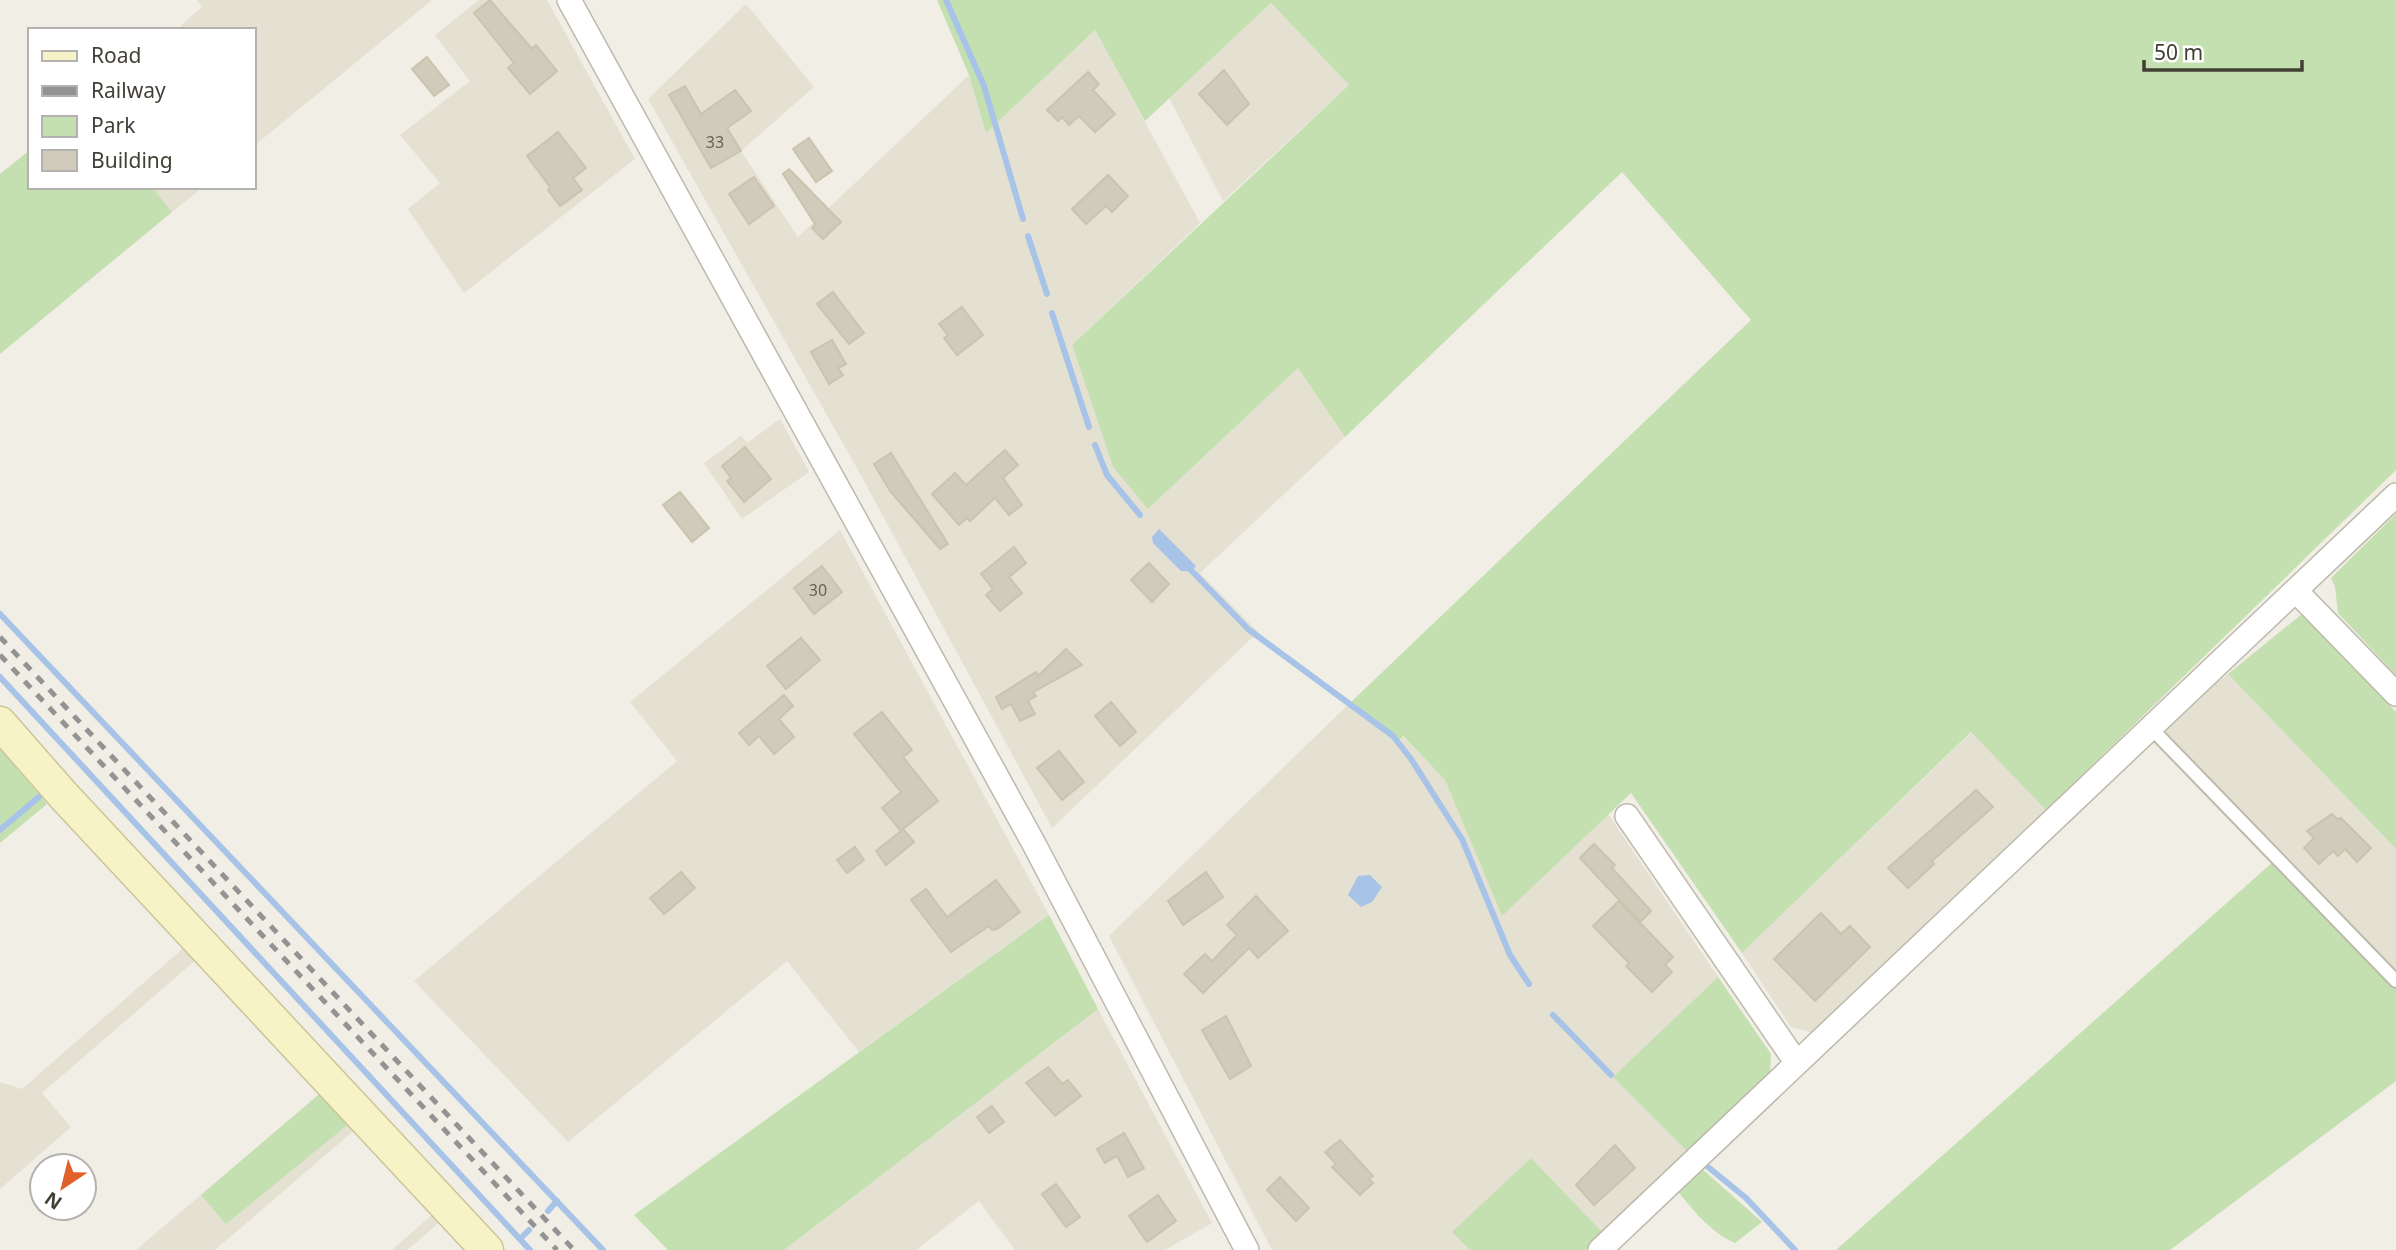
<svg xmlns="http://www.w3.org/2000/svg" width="2396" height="1250" viewBox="0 0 2396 1250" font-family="'Noto Sans',sans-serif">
<rect width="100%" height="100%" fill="#f0eee5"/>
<!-- residential -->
<g fill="#e4e1d3">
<path d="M197 0H432L254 146V30H176L202 7Z"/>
<path d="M479 0H547L635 159 464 293 408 209 440 183 400 135 470 81 435 35Z"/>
<path d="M1271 3 1349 85 1223 201 1169 98Z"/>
<path d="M746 4 814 87 741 151 798 237 969 75 987 132 1095 30 1200 223 1072 345 1113 467 1149 508 1298 368 1345 437 1200 573 1258 632 1052 828 858 470 648 99Z"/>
<path d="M152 187H203L172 212Z"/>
<path d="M780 419 809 472 742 519 704 463 741 436 747 443Z"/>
<path d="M840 530 1049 915 859 1052 787 961 568 1142 414 981 677 761 630 702Z"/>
<path d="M2228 674 2396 849V976L2158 727Z"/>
<path d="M1350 703 1398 741 1402 736 1445 780 1502 915 1608 814 1718 977 1618 1073 1689 1153 1604 1234 1470 1250H1272L1109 936Z"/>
<path d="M1972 732 2046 810 1813 1033 1791 1027 1742 953Z"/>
<path d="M186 946 198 958 42 1093 71 1127 0 1189V1082L22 1089Z"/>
<path d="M1098 1009 1212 1223 1165 1250H1015L979 1201 916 1250H784Z"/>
<path d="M323 1091 357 1128 215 1250H136Z"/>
<path d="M434 1213 441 1221 407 1250H392Z"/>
</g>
<!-- green -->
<g fill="#c4e0b1">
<path d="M937 0H2396V470L2046 810 1971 732 1742 953 1631 793 1502 916 1445 780 1403 736 1398 741 1350 703 1751 320 1622 172 1345 437 1298 368 1148 509 1113 467 1072 345 1349 85 1271 3 1145 121 1095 30 986 133 969 75Z"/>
<path d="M30 150V187H152L172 212 0 354V174Z"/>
<path d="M2396 514V675L2338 613 2335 587 2331 578Z"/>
<path d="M2302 614 2396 712V849L2228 674Z"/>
<path d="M0 748 47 804 0 843Z"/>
<path d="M2274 861 2396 987V1081L2170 1250H1836Z"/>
<path d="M1049 915 1098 1009 784 1250H668L634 1215Z"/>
<path d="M1718 977 1771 1054 1770 1076 1689 1153 1613 1077Z"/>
<path d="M323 1091 351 1122 226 1224 201 1195Z"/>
<path d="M1531 1158 1604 1234 1586 1250H1470L1452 1232Z"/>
<path d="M1700 1167 1762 1222 1735 1243C1710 1232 1693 1210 1676 1189Z"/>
</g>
<!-- water -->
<g fill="#a7c3e7">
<path d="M1159 529 1196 566 1192 571H1181L1153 543 1152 537Z"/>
<path d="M1370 875 1382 887 1372 902 1361 907 1348 895 1358 876Z"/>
</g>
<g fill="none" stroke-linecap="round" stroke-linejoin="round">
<!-- stream -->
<g stroke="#a7c3e7" stroke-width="6">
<path d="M946 0 984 86 1023 219"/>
<path d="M1028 236 1047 294"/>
<path d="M1052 313 1089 427"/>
<path d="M1095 445 1107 475 1140 515"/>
<path d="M1188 567 1248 629 1393 736 1411 759 1462 839 1510 955 1529 984"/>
<path d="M0 614 603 1250"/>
<path d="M0 677 530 1250"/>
<path d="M0 830 40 796"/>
<path d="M1553 1015 1611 1075"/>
<path d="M1708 1167 1746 1198 1795 1250"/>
<path d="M548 1211 557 1201"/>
<path d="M520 1239 529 1230"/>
</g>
</g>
<!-- building -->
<g fill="#d0cbbb" stroke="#cac4af" stroke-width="2">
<path d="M490 0 532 49 536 45 557 71 530 94 508 68 514 63 474 13Z"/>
<path d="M427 57 449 85 434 96 412 69Z"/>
<path d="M1224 70 1249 104 1227 125 1199 94Z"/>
<path d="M1088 72 1099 84 1093 90 1115 114 1095 132 1079 116 1069 125 1062 117 1058 121 1047 110Z"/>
<path d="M685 86 701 114 735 90 751 111 727 128 741 151 711 168 669 95Z"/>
<path d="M558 132 586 168 573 178 582 190 560 206 548 190 550 187 527 156Z"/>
<path d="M809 138 832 171 816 182 793 149Z"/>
<path d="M789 169 841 222 823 239 812 228 815 224 783 174Z"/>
<path d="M1108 175 1128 196 1112 212 1106 206 1086 224 1072 209Z"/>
<path d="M754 177 774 206 749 224 729 194Z"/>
<path d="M833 292 864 333 849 344 817 304Z"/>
<path d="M962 307 983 335 957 355 944 338 948 335 939 324Z"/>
<path d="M832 340 846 364 838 368 843 375 829 384 811 352Z"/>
<path d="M745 447 771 479 744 502 727 481 731 478 722 466Z"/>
<path d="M1005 450 1018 465 1003 478 1022 505 1009 515 995 498 970 521 967 518 959 525 932 494 955 473 966 485Z"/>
<path d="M891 453 948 544 940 549 890 491 874 464Z"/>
<path d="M680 492 709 528 692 542 663 505Z"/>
<path d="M1014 547 1026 563 1009 577 1022 593 1000 611 986 595 993 589 981 574Z"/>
<path d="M1149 563 1169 584 1152 602 1131 580Z"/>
<path d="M822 566 842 592 814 614 794 588Z"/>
<path d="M801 638 820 660 786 689 767 666Z"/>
<path d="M1066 649 1082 665 1033 692 1036 696 1028 701 1035 714 1020 721 1011 704 1002 709 996 697 1036 672 1038 676Z"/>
<path d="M784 695 793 706 779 719 794 737 774 754 759 736 749 745 739 733Z"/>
<path d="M1111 702 1136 732 1120 746 1095 716Z"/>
<path d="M882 712 912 750 903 757 938 801 903 829 914 842 886 865 876 851 901 831 882 808 901 792 854 734Z"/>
<path d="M1059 751 1084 782 1062 800 1037 768Z"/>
<path d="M1976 790 1993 807 1932 861 1934 864 1908 888 1888 868Z"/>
<path d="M2332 814 2337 819 2341 818 2371 848 2357 862 2345 849 2338 856 2333 851 2319 864 2304 848 2314 838 2307 831Z"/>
<path d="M1594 844 1615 865 1612 868 1651 911 1640 922 1580 858Z"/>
<path d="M855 847 864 860 847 873 837 860Z"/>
<path d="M681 872 695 888 664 914 650 898Z"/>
<path d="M1206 872 1223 897 1183 925 1168 901Z"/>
<path d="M996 880 1020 912 997 929 992 930 989 926 951 952 911 900 926 889 947 917Z"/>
<path d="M1256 896 1288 931 1258 958 1249 948 1203 993 1184 974 1205 954 1212 961 1237 935 1227 925Z"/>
<path d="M1619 901 1673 957 1665 965 1672 972 1652 992 1626 966 1629 963 1593 926Z"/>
<path d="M1821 913 1841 934 1850 926 1870 947 1815 1001 1774 959Z"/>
<path d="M1226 1016 1251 1066 1230 1079 1202 1030Z"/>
<path d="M1048 1067 1062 1084 1068 1080 1081 1096 1055 1116 1026 1083Z"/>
<path d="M992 1106 1004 1122 989 1133 977 1117Z"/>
<path d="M1124 1133 1144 1168 1128 1177 1117 1156 1105 1163 1097 1149Z"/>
<path d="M1340 1140 1373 1176 1369 1179 1373 1183 1360 1195 1332 1167 1336 1164 1325 1152Z"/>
<path d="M1615 1145 1635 1168 1594 1205 1576 1185Z"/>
<path d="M1280 1177 1309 1208 1296 1221 1267 1190Z"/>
<path d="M1056 1184 1080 1217 1066 1227 1042 1194Z"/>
<path d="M1158 1195 1176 1221 1147 1242 1129 1216Z"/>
</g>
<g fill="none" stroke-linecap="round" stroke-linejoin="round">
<defs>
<path id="lane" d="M2150 727 2396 981"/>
<g id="street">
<path d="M569 0 1034 844 1247 1250"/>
<path d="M2296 591 2396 694"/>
<path d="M1627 816 1796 1062"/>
<path d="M1600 1250 2396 495"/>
</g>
<path id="secondary" d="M0 723 63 795 487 1250"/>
</defs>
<!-- lane casing -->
<use href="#lane" stroke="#bdbaab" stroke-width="16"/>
<!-- street casing -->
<use href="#street" stroke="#bdbaab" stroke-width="26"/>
<!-- secondary casing -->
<use href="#secondary" stroke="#cbc599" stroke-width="35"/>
<!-- lane -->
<use href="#lane" stroke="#fff" stroke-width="12"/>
<!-- street -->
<use href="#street" stroke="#fff" stroke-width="23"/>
<!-- secondary -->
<use href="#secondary" stroke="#f8f3c7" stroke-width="32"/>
<!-- rail -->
<g stroke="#939393" stroke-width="5" stroke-dasharray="9 9" stroke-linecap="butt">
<path d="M0 637 574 1250"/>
<path d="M0 655 557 1250"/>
</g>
</g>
<g text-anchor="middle" stroke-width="7" stroke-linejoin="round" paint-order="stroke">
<!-- number labels -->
<g font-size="16" fill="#666256">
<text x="715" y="148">33</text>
<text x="818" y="596">30</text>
</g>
</g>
<!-- legend -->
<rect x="28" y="28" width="228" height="161" fill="#ffffff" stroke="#b3b2ae" stroke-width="2"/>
<rect x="42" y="51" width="35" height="10" fill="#f8f3c7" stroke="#b3b2ae" stroke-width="2"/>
<text x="91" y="63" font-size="21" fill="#423f35">Road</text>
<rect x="42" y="86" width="35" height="10" fill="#939393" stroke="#b3b2ae" stroke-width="2"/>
<text x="91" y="98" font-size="21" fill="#423f35">Railway</text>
<rect x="42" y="116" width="35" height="21" fill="#c4e0b1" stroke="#b3b2ae" stroke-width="2"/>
<text x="91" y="133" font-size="21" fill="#423f35">Park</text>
<rect x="42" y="150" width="35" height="21" fill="#d0cbbb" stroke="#b3b2ae" stroke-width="2"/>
<text x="91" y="168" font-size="21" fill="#423f35">Building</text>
<!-- north arrow -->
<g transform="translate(63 1187) rotate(215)"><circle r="33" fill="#ffffff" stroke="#b3b2ae" stroke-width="2"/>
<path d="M0-5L12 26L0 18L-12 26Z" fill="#e2602a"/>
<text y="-10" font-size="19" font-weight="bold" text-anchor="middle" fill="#423f35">N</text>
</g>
<!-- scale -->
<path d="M2144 60v10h158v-10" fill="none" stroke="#423f35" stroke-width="3.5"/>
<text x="2154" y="60" font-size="21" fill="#423f35" stroke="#ffffff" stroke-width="5" paint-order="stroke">50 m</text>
</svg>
